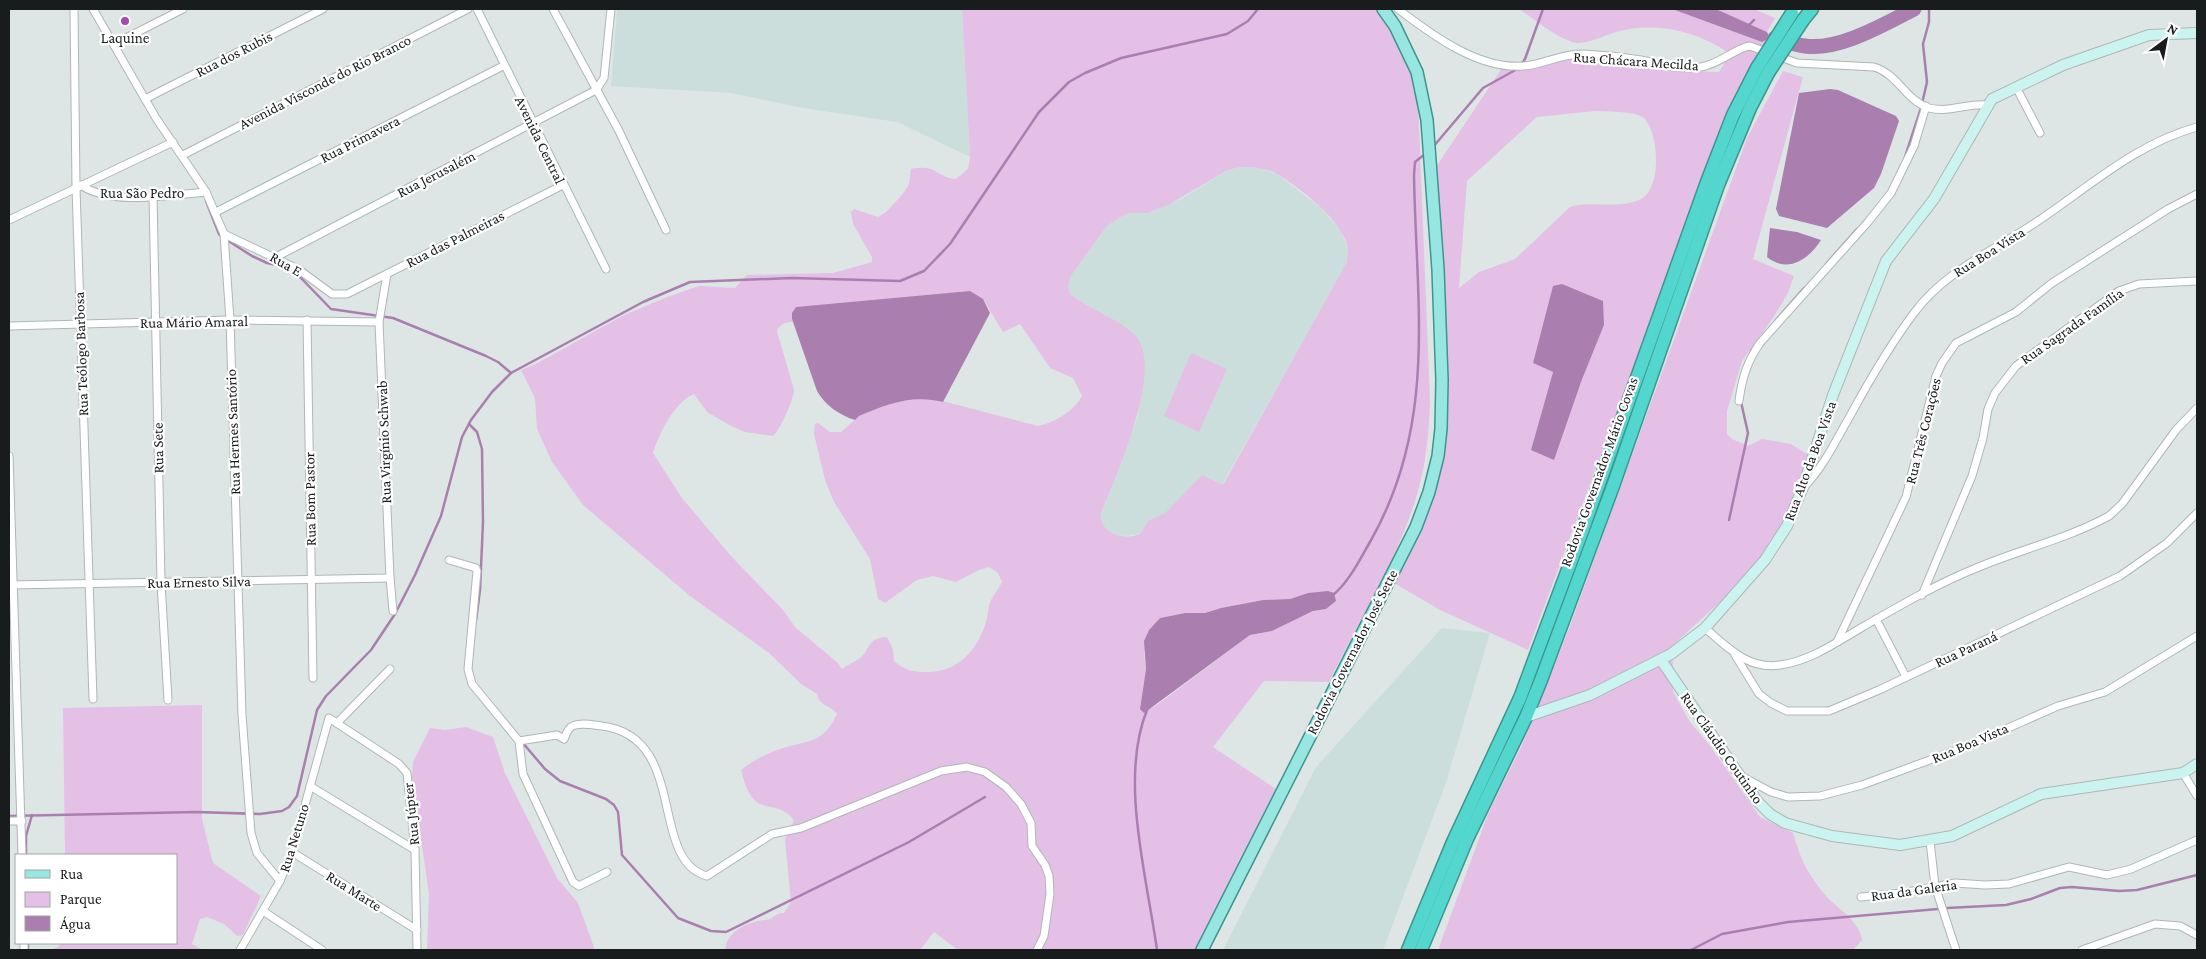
<svg xmlns="http://www.w3.org/2000/svg" width="2206" height="959" viewBox="0 0 2206 959" font-family="'Crimson Pro',serif">
<rect width="100%" height="100%" fill="#dee6e5"/>
<!-- built -->
<g fill="#ccdedc">
<path d="M617 9H962L970 157 897 122 803 108 731 93 611 86Z"/>
<path d="M1239 167 1259 168 1277 174 1321 208 1341 231 1348 250V262L1222 485 1202 476 1165 513 1148 521 1140 534 1123 536 1114 534 1106 529 1100 520 1101 513 1138 416 1142 384 1123 326 1079 301 1070 294 1067 285 1071 276 1106 227 1117 219 1129 213H1148L1181 199 1226 171Z"/>
<path d="M1442 628 1490 633 1446 783 1383 950H1223L1316 767Z"/>
</g>
<!-- green -->
<g fill="#e4c0e7" fill-rule="evenodd">
<path d="M962 9H1383L1410 66 1418 100 1430 400C1429 433 1426 466 1416 498 1397 560 1358 623 1329 682L1264 681 1213 747 1276 789 1197 950H958L934 932 920 950H725C727 933 742 925 758 921 762 920 767 920 770 919 776 916 776 913 784 913L791 902 785 840 794 820C773 794 754 824 741 770 752 761 769 752 783 748 809 740 823 744 837 714 831 705 820 707 817 694L801 684 769 653 690 596 583 505 552 462 537 429 535 398 521 370 536 364 622 316 667 297 699 286 735 288 747 275 833 273 872 262V257L853 224 851 212 854 209 878 217 886 212 902 195 909 184 911 169C939 164 934 177 956 179L968 169 970 157ZM1239 167C1251 167 1267 168 1277 174 1300 188 1345 222 1348 250 1348 254 1347 258 1347 262L1223 485 1202 475 1165 513 1148 521 1140 534C1124 541 1099 533 1101 513 1115 477 1166 367 1135 335 1116 317 1090 310 1070 294L1068 285 1071 276 1106 227 1117 219 1129 213H1148L1170 204 1226 171ZM983 299 1003 332 1020 324 1050 368 1073 378 1082 396C1073 412 1055 422 1038 426L931 398 902 401 878 407 859 416 841 432H830L818 423 815 424 814 434 825 480 834 502 870 559 878 599 885 603 917 580 933 576 956 582 979 570 989 567 998 573 1002 582C999 589 993 595 990 602 988 609 988 617 985 625 976 652 956 673 926 672 913 672 904 670 894 661L893 649 887 637C866 638 871 650 859 659 854 662 847 665 842 669L838 663 796 628 783 610 731 556 682 498 653 453C659 434 674 402 694 394L707 412 731 426 745 432 773 436C780 430 794 399 794 390L777 331C780 324 785 322 793 322L792 319 796 307ZM1308 593 1336 601 1326 609 1313 611 1272 631 1250 635 1154 707 1140 709 1146 669 1144 652 1160 618 1185 613H1205L1221 608 1263 600 1290 599Z"/>
<path d="M1519 9H1672L1762 42 1770 38 1671 267 1528 650 1440 610 1394 583 1410 552 1435 487 1443 455 1444 324 1436 167 1502 68 1567 57H1585L1617 61 1660 70 1719 72 1730 54C1698 31 1655 21 1616 32 1603 36 1585 46 1572 42 1553 36 1535 19 1519 9ZM1595 111C1608 112 1635 111 1644 118 1659 133 1662 188 1641 199 1620 210 1592 200 1570 207L1515 259 1479 272 1459 288 1467 181 1537 117ZM1604 325 1581 382 1531 450 1553 372 1533 363Z"/>
<path d="M1716 9H1754L1775 18 1767 32Z"/>
<path d="M1783 71 1803 77 1753 259 1794 276 1788 293 1773 318 1742 361 1727 411V434L1732 439 1748 446 1762 439 1791 444 1807 454 1805 472 1783 527 1759 566 1670 648 1673 663V692L1690 722 1708 743 1760 817 1793 833C1798 849 1803 866 1814 880 1818 886 1823 893 1828 898 1841 911 1859 921 1862 940L1853 950H1438L1488 814 1521 747 1570 626 1747 138Z"/>
<path d="M1191 353 1227 369 1199 432 1164 416Z"/>
<path d="M202 705V819L213 863 261 896 243 935 237 936 224 924 207 917 200 919 192 944 203 950H50L58 947 62 943H176V855H65L63 708Z"/>
<path d="M466 727 493 737 505 773 557 878 578 903 595 950H427L429 894 412 778 413 762 430 728 445 730Z"/>
</g>
<!-- water -->
<g fill="#ab7eb0">
<path d="M1672 9H1716L1767 32 1770 38 1762 42Z"/>
<path d="M1830 89 1838 90 1896 116 1899 121 1881 174 1874 188 1827 228 1779 216 1776 209 1799 93Z"/>
<path d="M1770 228 1797 232 1821 240C1809 259 1788 274 1767 257Z"/>
<path d="M1562 284 1603 301 1604 325 1581 382 1554 460 1531 450 1553 372 1533 363 1553 286Z"/>
<path d="M970 291 983 299 990 313 943 402C914 394 886 404 859 416L855 420C839 415 825 405 817 391L792 319V313L796 307Z"/>
<path d="M1328 591 1334 593 1336 601 1326 609 1313 611 1272 631 1250 635 1144 713 1140 709 1146 669 1144 641 1149 630 1160 618 1185 613H1205L1221 608 1263 600 1290 599 1308 593Z"/>
</g>
<g fill="none" stroke-linecap="round" stroke-linejoin="round">
<!-- stream -->
<g stroke="#ab7eb0" stroke-width="2.5">
<path d="M1748 26 1754 20"/>
<path d="M1433 147 1483 88 1519 68 1525 59 1543 9"/>
<path d="M1905 157 1921 108 1927 82 1923 44 1929 22V9"/>
<path d="M206 201 219 234 222 237"/>
<path d="M227 240 252 256 267 263 281 266 301 278 331 309 393 318 486 356 498 362 511 373"/>
<path d="M1826 264 1857 229"/>
<path d="M1776 320 1804 288"/>
<path d="M1751 351 1758 341"/>
<path d="M469 424 477 432 482 449 483 522 480 590 476 620"/>
<path d="M1729 520 1748 433 1741 402"/>
<path d="M1333 595C1349 582 1360 559 1370 542 1438 423 1416 304 1414 175L1415 162 1425 154"/>
<path d="M1147 710C1119 779 1147 877 1157 950"/>
<path d="M522 742 545 769 560 781 606 799 614 805 618 812 622 855 678 918 711 931 726 932 909 842 985 797"/>
<path d="M9 816 196 812 260 814 282 811 289 807 297 796 317 710 326 696 371 650 395 614 415 575 441 516 462 437 471 420 492 392 511 373 643 302 690 282 792 278 900 281 924 271 950 244 1039 112 1069 82 1085 73 1121 58 1227 34 1248 21 1258 9"/>
<path d="M26 855V836L32 815"/>
<path d="M1947 908 2006 905 2031 899 2060 888 2072 887 2119 891 2137 890 2197 875"/>
<path d="M28 943V950"/>
<path d="M1691 950 1722 934 1788 922 1938 909"/>
</g>
<!-- river -->
<path stroke="#ab7eb0" stroke-width="15" d="M1775 38C1785 41 1795 45 1805 46 1839 51 1884 24 1914 9"/>
<defs>
<g id="street">
<path d="M74 9 76 188 93 699"/>
<path d="M93 9 156 118 206 192 224 234 230 320 242 715 251 833 257 853 280 881"/>
<path d="M477 9 606 269"/>
<path d="M553 9 619 131 666 230"/>
<path d="M1398 9C1432 35 1479 70 1524 66 1545 64 1563 53 1584 54 1603 55 1622 57 1641 60 1661 64 1681 70 1701 67 1720 64 1737 47 1750 46L1797 63 1874 67C1898 74 1906 101 1929 108 1949 113 1968 103 1987 105"/>
<path d="M114 44 183 9"/>
<path d="M2016 87 2040 133"/>
<path d="M145 99 323 9"/>
<path d="M183 155 468 9"/>
<path d="M81 185C110 206 171 195 206 192"/>
<path d="M153 196 161 583 168 700"/>
<path d="M216 212 503 66"/>
<path d="M9 220 173 142"/>
<path d="M224 234 298 269 332 294H347L563 185"/>
<path d="M276 257 596 90 604 78 611 9"/>
<path d="M387 274 379 322 390 578 393 611"/>
<path d="M307 320 313 678"/>
<path d="M9 326 230 320 379 322"/>
<path d="M1739 401C1742 378 1747 362 1760 343L1868 222 1891 193 1914 146 1926 106"/>
<path d="M9 456 22 855"/>
<path d="M1805 486C1824 466 1836 440 1850 416 1869 381 1890 345 1914 313 1945 271 1993 251 2035 223 2088 188 2135 144 2197 127"/>
<path d="M449 560 476 568 477 571 468 669 472 684 519 741 523 774 573 882 579 886 607 872"/>
<path d="M9 585 390 578"/>
<path d="M1922 595 1972 476 1983 438 1988 409 1995 393 2016 366 2119 291 2139 284 2197 281"/>
<path d="M1876 619 1906 677"/>
<path d="M1705 628C1727 647 1748 670 1780 665 1811 661 1840 640 1866 625 1901 605 1937 584 1974 569 2018 550 2067 539 2109 516L2122 504 2176 430 2197 408"/>
<path d="M1837 642 1906 497 1936 376 1942 363 1956 343 2016 312 2052 283 2168 209 2197 194"/>
<path d="M1735 655 1759 694 1771 703 1787 711H1829L1879 690 2120 576 2167 543 2197 513"/>
<path d="M337 723 390 669"/>
<path d="M519 741 557 735 564 739C566 736 566 732 569 729 574 721 593 725 602 726 689 737 648 860 707 876L772 834 801 828 941 771 967 767 985 772 1006 787 1021 804 1031 823 1032 846 1045 865 1049 876 1050 894 1044 936 1037 950"/>
<path d="M2183 773 2197 796"/>
<path d="M1743 777 1771 792 1788 797 1820 796 1862 785 1965 747 2058 706 2105 692 2197 636"/>
<path d="M310 786 415 850"/>
<path d="M9 821H22"/>
<path d="M1930 841 1935 886 1956 950"/>
<path d="M292 852 417 930"/>
<path d="M1861 897 1902 893 1955 883 1985 885 2009 884 2069 867 2107 875 2131 869 2197 840"/>
<path d="M263 911 322 950"/>
<path d="M24 943V950"/>
<path d="M240 950 280 881 292 852 329 718 399 764 407 773 415 850 417 950"/>
<path d="M2082 950 2155 924 2180 926 2197 935"/>
</g>
<g id="secondary">
<path d="M1661 660 1757 801 1770 814 1785 823 1832 836 1900 845 1952 836 2041 794 2183 773 2197 764"/>
<path d="M1526 717 1590 695 1671 654 1705 628 1765 560 1787 526 1803 487 1833 395 1886 261 1934 199 1992 99 2063 65 2149 35 2197 33"/>
</g>
<path id="primary" d="M1202 950 1416 527 1429 492 1438 456 1441 429 1442 380 1438 269 1427 120 1417 72 1395 26 1383 9"/>
<g id="highway">
<path d="M1803 20 1812 9"/>
<path d="M1408 950 1453 842 1520 698 1580 537 1707 182 1733 115 1757 68"/>
<path d="M1421 950 1467 839 1526 717 1541 680 1613 486 1718 185 1750 108 1768 73"/>
</g>
</defs>
<!-- street casing -->
<use href="#street" stroke="#afb7b6" stroke-width="9"/>
<!-- secondary casing -->
<use href="#secondary" stroke="#afb7b6" stroke-width="12"/>
<!-- primary casing -->
<use href="#primary" stroke="#3e958f" stroke-width="14"/>
<!-- highway casing -->
<use href="#highway" stroke="#3e958f" stroke-width="15"/>
<!-- street -->
<use href="#street" stroke="#fff" stroke-width="7"/>
<!-- secondary -->
<use href="#secondary" stroke="#cbf3f0" stroke-width="10"/>
<!-- primary -->
<use href="#primary" stroke="#97e6e1" stroke-width="11"/>
<!-- highway -->
<use href="#highway" stroke="#52d6cd" stroke-width="12"/>
<defs>
<g id="highway-bridge">
<path d="M1757 68 1792 13"/>
<path d="M1768 73 1803 20"/>
</g>
</defs>
<!-- highway-bridge casing -->
<use href="#highway-bridge" stroke="#3e958f" stroke-width="15" stroke-linecap="butt"/>
<!-- highway-bridge -->
<use href="#highway-bridge" stroke="#52d6cd" stroke-width="12"/>
</g>
<!-- markers -->
<circle fill="#a648b1" stroke="#fff" stroke-width="2" cx="125" cy="21" r="5"/>
<g text-anchor="middle" stroke-width="4.5" stroke-linejoin="round" paint-order="stroke">
<!-- poi labels -->
<g font-size="15" fill="#191c1c" stroke="#fff">
<text x="125" y="43">Laquine</text>
</g>
<!-- street labels -->
<g font-size="15" fill="#191c1c" stroke="#fff">
<text transform="translate(234 54) rotate(-27)" y="5">Rua dos Rubis</text>
<text transform="translate(1636 61) rotate(4)" y="5">Rua Chácara Mecilda</text>
<text transform="translate(325 82) rotate(-27)" y="5">Avenida Visconde do Rio Branco</text>
<text transform="translate(360 139) rotate(-27)" y="5">Rua Primavera</text>
<text transform="translate(540 140) rotate(64)" y="5">Avenida Central</text>
<text transform="translate(436 174) rotate(-27)" y="5">Rua Jerusalém</text>
<text x="142" y="198">Rua São Pedro</text>
<text transform="translate(455 239) rotate(-27)" y="5">Rua das Palmeiras</text>
<text transform="translate(1989 252) rotate(-32)" y="5">Rua Boa Vista</text>
<text transform="translate(286 264) rotate(30)" y="5">Rua E</text>
<text transform="translate(194 322) rotate(-1)" y="5">Rua Mário Amaral</text>
<text transform="translate(2072 326) rotate(-35)" y="5">Rua Sagrada Família</text>
<text transform="translate(81 354) rotate(-92)" y="5">Rua Teólogo Barbosa</text>
<text transform="translate(1923 431) rotate(-76)" y="5">Rua Três Corações</text>
<text transform="translate(233 432) rotate(-92)" y="5">Rua Hermes Santório</text>
<text transform="translate(384 442) rotate(-92)" y="5">Rua Virgínio Schwab</text>
<text transform="translate(158 448) rotate(-91)" y="5">Rua Sete</text>
<text transform="translate(1810 461) rotate(-70)" y="5">Rua Alto da Boa Vista</text>
<text transform="translate(1599 472) rotate(-70)" y="5">Rodovia Governador Mário Covas</text>
<text transform="translate(310 499) rotate(-91)" y="5">Rua Bom Pastor</text>
<text transform="translate(199 582) rotate(-1)" y="5">Rua Ernesto Silva</text>
<text transform="translate(1966 649) rotate(-25)" y="5">Rua Paraná</text>
<text transform="translate(1352 652) rotate(-63)" y="5">Rodovia Governador José Sette</text>
<text transform="translate(1970 743) rotate(-23)" y="5">Rua Boa Vista</text>
<text transform="translate(1722 748) rotate(55)" y="5">Rua Cláudio Coutinho</text>
<text transform="translate(411 814) rotate(-96)" y="5">Rua Júpter</text>
<text transform="translate(294 838) rotate(-73)" y="5">Rua Netuno</text>
<text transform="translate(1914 890) rotate(-8)" y="5">Rua da Galeria</text>
<text transform="translate(354 891) rotate(32)" y="5">Rua Marte</text>
</g>
</g>
<!-- border -->
<rect width="2206" height="959" fill="none" stroke="#191c1c" stroke-width="20"/>
<!-- legend -->
<rect x="15" y="854" width="162" height="90" fill="#ffffff" stroke="#a3a4a4"/>
<rect x="25" y="870" width="25" height="8" fill="#97e6e1" stroke="#a3a4a4"/>
<text x="60" y="879" font-size="15" fill="#191c1c">Rua</text>
<rect x="25" y="892" width="25" height="15" fill="#e4c0e7" stroke="#a3a4a4"/>
<text x="60" y="904" font-size="15" fill="#191c1c">Parque</text>
<rect x="25" y="916" width="25" height="15" fill="#ab7eb0" stroke="#a3a4a4"/>
<text x="60" y="929" font-size="15" fill="#191c1c">Água</text>
<!-- north arrow -->
<g transform="translate(2166 40) rotate(32)" stroke="#ffffff" stroke-width="4" paint-order="stroke">
<path d="M0-4L9 19L0 12L-9 19Z" fill="#191c1c"/>
<text y="-8" font-size="14" font-weight="bold" text-anchor="middle" fill="#191c1c">N</text>
</g>
</svg>
